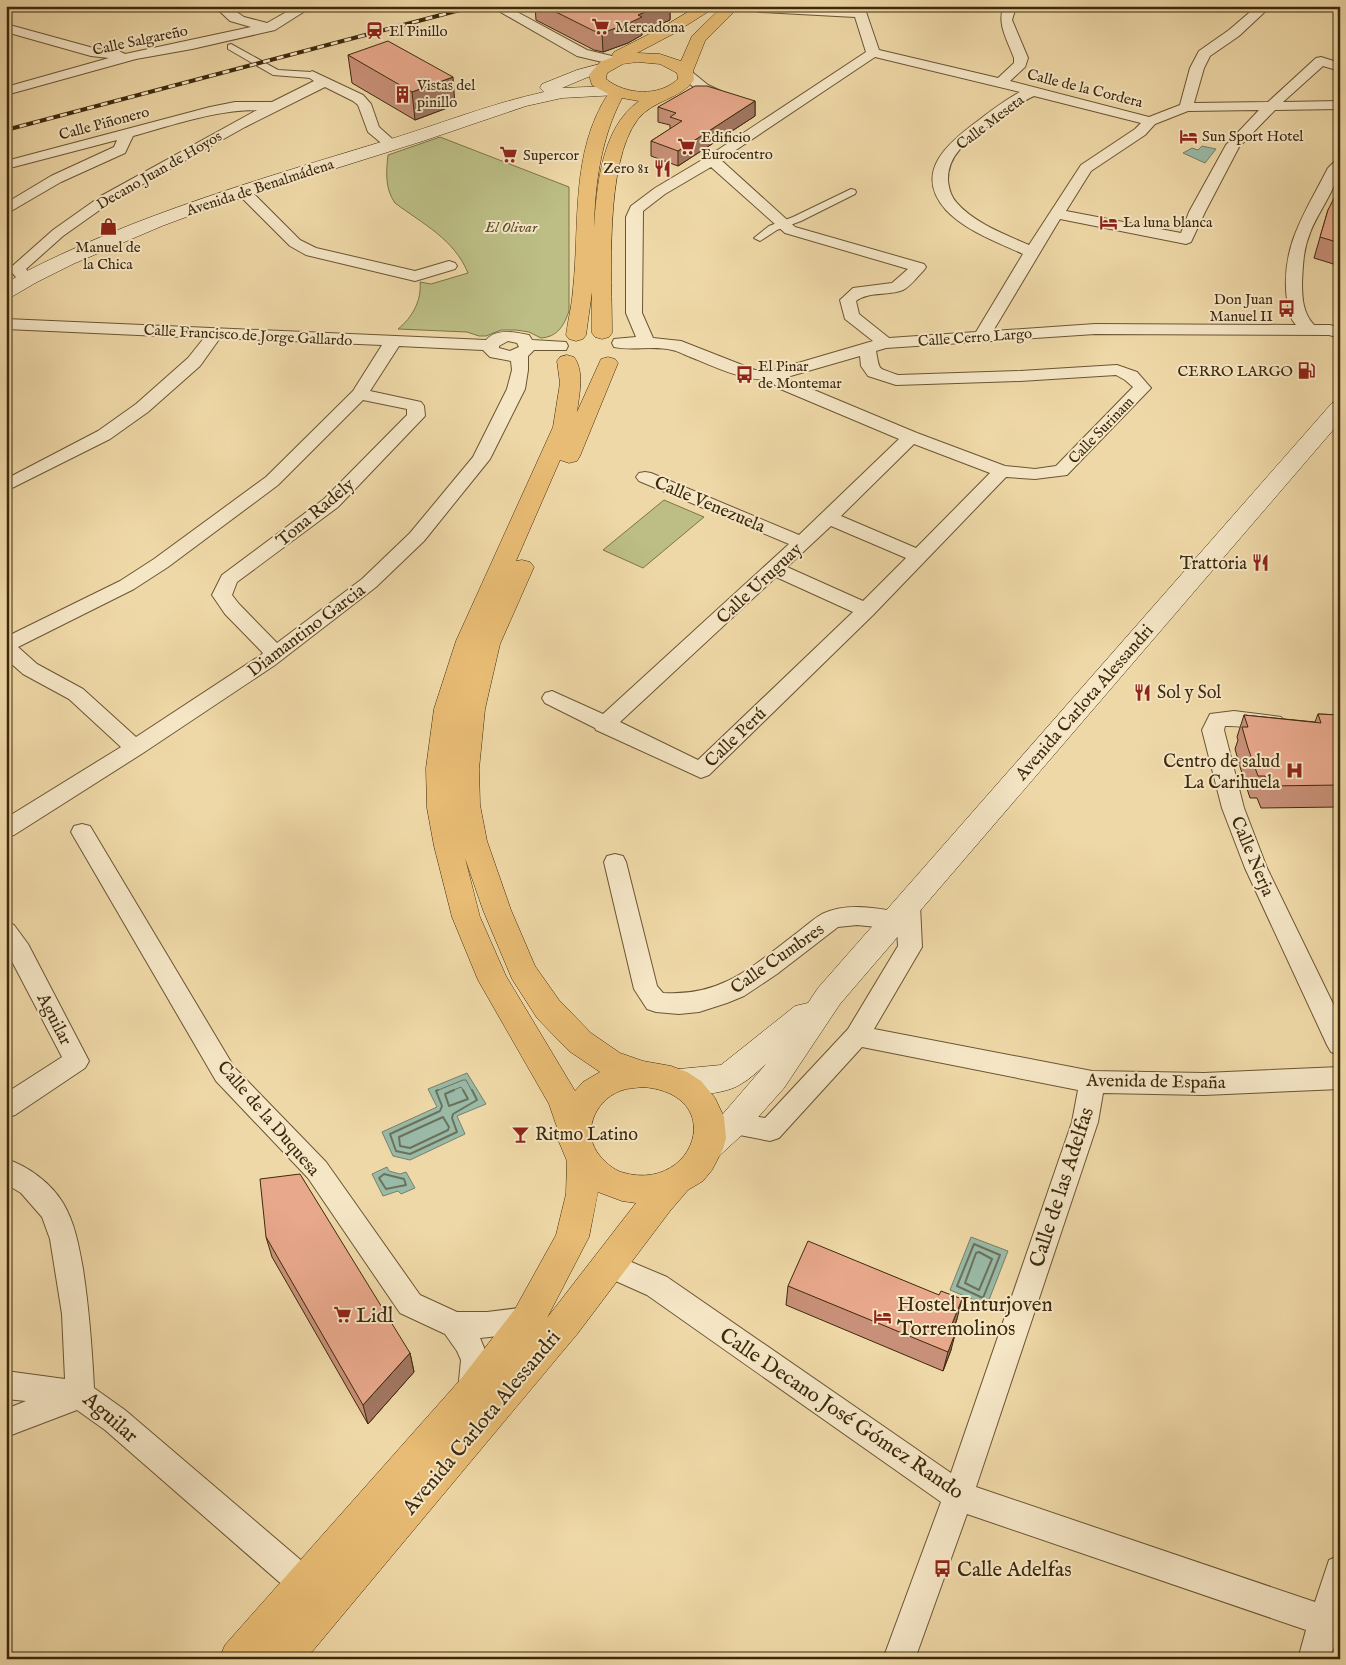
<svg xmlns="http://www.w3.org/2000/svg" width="1346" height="1665" viewBox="0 0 1346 1665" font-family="'IM FELL English',serif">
<rect width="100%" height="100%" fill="#efd8a7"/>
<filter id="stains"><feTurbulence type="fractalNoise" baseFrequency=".004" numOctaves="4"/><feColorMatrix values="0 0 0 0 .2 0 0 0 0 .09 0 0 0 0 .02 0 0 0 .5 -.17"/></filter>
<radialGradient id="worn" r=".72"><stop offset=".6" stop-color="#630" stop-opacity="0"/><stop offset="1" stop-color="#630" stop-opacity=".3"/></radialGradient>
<!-- green -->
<g fill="#bcbe85" stroke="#7c7448">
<path d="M440 137 569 187V311C564 326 557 337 541 338L529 332 516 330H501L486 336H479L467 332 398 329C412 318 422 300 420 282L431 284 468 273C454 239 423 224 395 203 385 189 386 172 388 155Z"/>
<path d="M664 500 704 517 643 568 603 550Z"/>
</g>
<!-- water -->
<g fill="#9abaa8" stroke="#75806a">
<path d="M1202 146 1216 149 1205 163 1183 153 1192 148 1198 150Z"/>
<path d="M467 1073 486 1104 457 1116 465 1134 410 1160 393 1156 382 1132 437 1107 428 1089Z"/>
<path d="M387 1167 389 1171 400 1174 406 1172 415 1188 401 1194 398 1191 383 1196 372 1174Z"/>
<path d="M971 1237 1008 1251 987 1305 950 1290Z"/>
</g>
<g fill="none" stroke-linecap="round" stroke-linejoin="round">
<!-- shore-far1 -->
<g stroke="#6c725a" stroke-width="1">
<path d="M436 1091 463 1080H466L472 1091"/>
<path d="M451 1091 461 1087 464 1091"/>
</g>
<!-- shore -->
<g stroke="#6c725a" stroke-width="2">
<path d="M438 1090 436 1091 442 1106 440 1111 390 1134 396 1151 410 1154 457 1132 452 1118 453 1114 477 1100 472 1090"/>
<path d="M454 1090 445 1094 449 1106 468 1099 463 1090"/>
<path d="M443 1117 449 1127 448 1130 410 1148 400 1146 399 1137Z"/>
<path d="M384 1174 404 1179 406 1185 386 1189 379 1178Z"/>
<path d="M974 1244 1000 1255 983 1298 957 1286Z"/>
<path d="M979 1252 992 1259 979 1290 965 1283 976 1253Z"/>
</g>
<defs>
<g id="pedestrian">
<path d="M231 44 278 70 311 72 316 75 311 78 273 75 228 49V45Z"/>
<path d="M851 189 855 190 856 192 855 194 801 221 777 230 760 241 754 238 769 226 793 217Z"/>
</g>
<g id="minor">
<path d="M214 6H228L244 17 267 23 297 6H313L275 30 192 49 136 59 6 95V87L109 58 91 56 6 32V24L97 49 119 51 125 54 251 27 230 21Z"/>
<path d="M490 6H506L587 50 620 58 622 61 615 65 577 56Z"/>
<path d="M755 6 853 9 852 6H864L879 50 998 78 1014 63V58C1008 41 996 23 1004 6H1022L1015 10 1012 20 1028 58 1025 67 1010 81 1149 117 1180 105 1190 68 1199 51 1229 30 1257 6H1271L1239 36 1210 56 1204 68 1194 103 1268 102 1316 58 1321 57 1340 63V71L1323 66 1283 102 1340 101V109L1275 110 1239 147 1205 212 1191 242 1186 244 1060 219 993 331 1095 324 1296 325C1289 317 1289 310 1287 300 1280 247 1305 213 1328 168L1335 161 1340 160C1340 186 1319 209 1310 233 1303 250 1303 265 1302 282 1302 299 1303 313 1314 325H1330L1340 328V338L1329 335 1095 334 886 348 876 351C880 372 877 367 898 375L1020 371 1117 365 1137 372 1151 388 1067 475 1035 479 1006 477 873 615 709 775 701 778 596 730 595 728 545 703 542 698 545 693 552 691 603 714 789 544 639 481 636 477 639 473 645 472 651 473 799 535 899 439 778 388 770 380C743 380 719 369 693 358 686 356 679 351 672 350 653 345 633 351 614 347L612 343 614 339 636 337 626 313V217L631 206 655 188 707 157 866 52 855 17 760 12 756 11ZM875 57 1020 92C1005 100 992 110 979 120 949 142 912 172 946 210 966 231 997 242 1023 254L976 332 889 338 859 314 856 301C869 291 888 296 903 290 911 286 917 277 924 270L926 267 924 264 795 227 721 160ZM1034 96 1141 123 1135 129 1081 165 1029 245C1004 234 974 223 956 202 951 196 949 189 948 181 947 152 972 138 993 123 1006 113 1019 103 1034 96ZM1259 110 1226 145 1189 212 1181 233 1066 211 1091 171 1145 135 1155 124 1188 111ZM711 167 785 233 908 269 892 283 853 288 840 300 845 319 873 341 774 370H755L681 341 653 338 642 313 643 211 665 194ZM860 356 861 366 868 376 896 385 1020 381 1116 375 1125 380 1133 387 1056 466 1035 469 1005 466 917 433 790 380 787 377ZM914 444 990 473 916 548 841 516ZM831 526 906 558 863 601 787 567ZM776 577 853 612 698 760 620 722Z"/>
<path d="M1045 6H1082C1075 12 1052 12 1045 6Z"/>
<path d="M312 71 363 95 371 104 379 127 398 144 396 147H386L368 132 358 105 353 101 325 87 245 127 111 202 63 236 26 269 34 279 32 282H20L9 269 53 230 101 196 257 110C215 110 174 125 133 136L125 153 61 182 6 214V203L51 176 114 147 117 140 6 169V161L210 107 235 102H272L314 81 305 75Z"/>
<path d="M687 71 692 72 708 85 729 95 731 98 724 102 698 91 680 75Z"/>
<path d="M243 187 248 188 300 240 316 248 415 271 449 261 455 263 457 266 455 269 415 281 306 255 290 246 238 194 236 191 238 188Z"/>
<path d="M6 319 486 340C497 328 514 332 529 335L532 340 566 342 568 346 566 350H534L528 356V370L525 389 490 459 424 541 376 587 275 665 143 753 14 835 6 837V818L121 747 69 699 23 674 6 659V637L120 581 154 559 266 477 353 391 382 345 220 338 200 366 148 412 110 439 6 491V479L98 431 136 404 188 358 204 338 6 329ZM508 341 517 343 519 347 510 351 499 348V346ZM399 346 483 350 490 357 511 361 512 370 507 389 473 457 410 533 362 579 277 643 239 604 232 595 237 582 338 507 425 416 424 406 421 402 370 391ZM363 400 407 409V415L324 499 222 575 212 595 225 614 263 653 261 655 136 737 83 689 37 664 18 647 134 589 168 567 278 485Z"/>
<path d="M1234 711 1281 717 1285 722 1281 727C1264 732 1244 725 1225 726L1224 730 1244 808 1267 868 1340 1018V1055L1331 1052 1327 1045 1245 868 1222 808 1202 730 1210 714Z"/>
<path d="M82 824 90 826 234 1067 326 1162 420 1295 457 1312H487L527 1307 537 1311 541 1320 537 1329 527 1333 480 1338C490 1360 493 1378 483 1401L473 1405 463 1401 458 1391 461 1360 457 1351 445 1334 400 1313 308 1178 216 1081 71 832 74 826Z"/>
<path d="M615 854 623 856 626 862 657 986 663 993C722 997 753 966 798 932 806 926 813 919 822 914 845 903 873 907 897 912L896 905 900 899 908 896 916 899 920 905 922 947 874 1029 1092 1071 1204 1073 1340 1067V1089L1204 1095 1103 1093 1098 1122 976 1487 1315 1602 1329 1560 1340 1555V1642L1336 1640 1330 1659H1298L1306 1630 967 1514 915 1659H883L941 1502 647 1295 600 1274 596 1265 600 1256 610 1253 667 1277 951 1473 1072 1122 1078 1090 862 1047 779 1138 770 1141 724 1132 720 1124 724 1116 733 1113 765 1118 848 1029 898 946 897 929 857 925 838 927 777 974 744 996 727 1003 699 1012 679 1014 656 1012 647 1009 634 989 604 862 607 856Z"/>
<path d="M6 922 14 925 28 944 89 1061 85 1068 15 1115 6 1118V1093L62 1057 6 950Z"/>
<path d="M6 1159C28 1166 51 1183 63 1203 75 1223 79 1247 83 1269 89 1309 92 1348 94 1388L125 1410 316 1573 321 1584 316 1595 305 1600 294 1595 105 1430 77 1410 6 1437V1409L26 1401 6 1399V1371L65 1379 62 1314 50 1239 42 1217 21 1193 6 1184Z"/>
</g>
<g id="secondary">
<path d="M600 64 606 66 608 69 606 72 588 77 562 88 611 86 617 87 619 91 617 95 562 98 526 106 423 141 213 207 162 226 73 264 37 282 13 296 6 298V283L23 273C136 215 260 179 381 142 435 126 489 104 544 92L540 88 542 84 577 70Z"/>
<path d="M1340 402V422L840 1004 784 1088 744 1133 719 1156 708 1160 697 1156 692 1146 697 1136 722 1115 766 1064C758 1071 750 1079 741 1084 725 1095 686 1097 668 1091L663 1082 668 1073 679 1069 721 1065 795 1006 808 1003 818 988 1332 403Z"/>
</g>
<g id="primary">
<path d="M698 6H717L673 34 637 53 660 54 681 61 692 36 723 6H740L705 41 693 71 694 80C681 99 653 100 638 119 604 163 612 278 612 333L609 337 602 339 595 337 592 333V292L586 335 583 339 576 341 569 339 566 335C568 320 572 305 573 289 580 224 570 153 608 94L592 85 589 75 600 62 613 57 612 55 614 52 661 28ZM638 62 660 64 677 73 678 79C659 97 626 95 606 79L607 73 623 64ZM622 98 639 101C601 128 597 186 594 228 595 184 601 138 622 98Z"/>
<path d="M567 355 574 357C585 372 579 395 577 412L601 359 608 357 615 359 618 363 580 456 577 461 569 463 560 460 516 561 522 560 530 562 534 567 500 644 485 709 479 769 480 805 487 841 511 910 535 966 559 1000 591 1033 620 1053 643 1061 671 1066 687 1072 701 1081 715 1098 724 1117 726 1138 723 1149 712 1170 703 1181 688 1190 670 1211 578 1333 306 1659H219L225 1645 460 1380 515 1309 556 1235 566 1194 567 1161 559 1142V1133L549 1104 478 980 452 917 434 846 427 808 426 768 434 709 456 641 553 427 560 383 557 361 560 357ZM465 858 483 910 512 979 537 1018 569 1051 600 1072 583 1082 575 1091 506 976 480 917ZM643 1087C730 1094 694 1195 621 1172 613 1169 606 1163 600 1156 581 1134 594 1101 620 1091 627 1088 636 1088 643 1087ZM598 1192 622 1201 636 1203 547 1318 589 1237Z"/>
</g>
</defs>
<!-- pedestrian casing -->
<use href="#pedestrian" stroke="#6a5533" stroke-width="2"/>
<!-- minor casing -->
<use href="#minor" stroke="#6a5533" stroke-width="2"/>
<!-- secondary casing -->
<use href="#secondary" stroke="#3d290c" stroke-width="1"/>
<!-- primary casing -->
<use href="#primary" stroke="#3d290c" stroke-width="1"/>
<!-- pedestrian -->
<use href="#pedestrian" fill="#f5e6c6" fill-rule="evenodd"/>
<!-- minor -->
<use href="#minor" fill="#f5e6c6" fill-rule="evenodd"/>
<!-- secondary -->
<use href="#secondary" fill="#f5e6c6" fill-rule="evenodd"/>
<!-- primary -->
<use href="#primary" fill="#e8bc74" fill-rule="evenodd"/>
<defs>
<path id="rail" d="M6 130 475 6"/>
</defs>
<!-- rail casing -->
<use href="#rail" stroke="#3d290c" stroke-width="4"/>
<!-- rail -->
<use href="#rail" stroke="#f5e6c6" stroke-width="2.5" stroke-dasharray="7" stroke-linecap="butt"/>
</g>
<!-- wall -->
<g fill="#c89078" stroke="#3d290c">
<path d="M535 6H670V20L642 32V35L628 43 603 52 594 50 536 20Z"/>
<path d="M348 55 455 105 415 120 352 83Z"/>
<path d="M755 101V116L678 166 651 156V141L670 129V125L658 122V107Z"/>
<path d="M1340 193V266L1314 258 1328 210Z"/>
<path d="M1318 714 1340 715V807L1261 808 1257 798H1250L1241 770 1235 749 1238 740 1237 737 1244 715 1315 722Z"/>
<path d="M266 1237 410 1353 414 1372 368 1424 272 1257Z"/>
<path d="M788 1286 957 1319 953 1330 951 1350 943 1371 786 1305Z"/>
</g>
<!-- shaded-wall -->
<g fill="#a27661" stroke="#3d290c">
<path d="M659 6H670V20L642 32V35L628 43 603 52 602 33 638 15Z"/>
<path d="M453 77 455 105 415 120 412 92Z"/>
<path d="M755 101V116L678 166V151Z"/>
<path d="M962 1299 957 1319 946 1348 950 1329Z"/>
<path d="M956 1331 951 1350 943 1371 948 1352Z"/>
<path d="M410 1353 414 1372 368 1424 363 1405Z"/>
</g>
<!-- building -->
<g fill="#e8a88b" stroke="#3d290c">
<path d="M544 6H659L638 15 642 17 627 24 602 33 594 31Z"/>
<path d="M388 41 453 77 412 92 348 55Z"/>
<path d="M695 86H707L755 101 678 151 651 141 682 121 670 117 676 113 658 107Z"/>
<path d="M1337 192 1340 193V243L1320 237 1328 210Z"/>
<path d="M1318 714 1340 715V785L1268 786 1265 776H1258L1248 748 1242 727H1248L1244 715 1321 723Z"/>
<path d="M300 1174 410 1353 363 1405 266 1237 260 1179Z"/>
<path d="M808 1241 939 1295 941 1291 962 1299 950 1329 956 1331 948 1352 788 1286Z"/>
</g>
<!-- icons -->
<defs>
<symbol id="supermarket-bare" viewBox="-9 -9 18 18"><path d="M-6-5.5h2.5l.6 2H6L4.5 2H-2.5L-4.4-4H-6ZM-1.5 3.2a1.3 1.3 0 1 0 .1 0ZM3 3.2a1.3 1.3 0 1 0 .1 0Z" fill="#8f2418" stroke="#f5e6c6" stroke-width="2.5" paint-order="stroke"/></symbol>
<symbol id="station-bare" viewBox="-9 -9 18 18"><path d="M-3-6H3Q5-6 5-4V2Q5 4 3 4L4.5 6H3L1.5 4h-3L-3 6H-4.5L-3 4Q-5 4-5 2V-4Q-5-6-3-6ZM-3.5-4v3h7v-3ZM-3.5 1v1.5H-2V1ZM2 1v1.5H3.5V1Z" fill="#8f2418" stroke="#f5e6c6" stroke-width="2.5" paint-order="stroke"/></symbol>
<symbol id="building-bare" viewBox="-9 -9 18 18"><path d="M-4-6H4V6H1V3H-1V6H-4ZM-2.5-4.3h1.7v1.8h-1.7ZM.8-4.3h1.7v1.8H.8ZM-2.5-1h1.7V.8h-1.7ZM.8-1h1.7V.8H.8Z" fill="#8f2418" stroke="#f5e6c6" stroke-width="2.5" paint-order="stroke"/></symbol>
<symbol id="hotel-bare" viewBox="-9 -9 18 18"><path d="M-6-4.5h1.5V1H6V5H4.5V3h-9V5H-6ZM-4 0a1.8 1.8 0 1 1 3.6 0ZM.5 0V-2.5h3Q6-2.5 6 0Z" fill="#8f2418" stroke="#f5e6c6" stroke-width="2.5" paint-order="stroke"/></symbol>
<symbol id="restaurant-bare" viewBox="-9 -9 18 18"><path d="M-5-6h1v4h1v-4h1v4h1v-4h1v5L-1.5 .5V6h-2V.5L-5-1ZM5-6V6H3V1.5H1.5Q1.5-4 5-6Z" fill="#8f2418" stroke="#f5e6c6" stroke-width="2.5" paint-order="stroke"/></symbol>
<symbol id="shop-bare" viewBox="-9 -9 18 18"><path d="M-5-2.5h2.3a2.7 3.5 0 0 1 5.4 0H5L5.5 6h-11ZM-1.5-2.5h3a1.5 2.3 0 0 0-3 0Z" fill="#8f2418" stroke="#f5e6c6" stroke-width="2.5" paint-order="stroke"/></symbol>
<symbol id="bus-bare" viewBox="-9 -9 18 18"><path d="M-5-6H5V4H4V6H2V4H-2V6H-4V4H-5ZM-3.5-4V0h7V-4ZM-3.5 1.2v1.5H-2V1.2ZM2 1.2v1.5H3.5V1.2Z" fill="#8f2418" stroke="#f5e6c6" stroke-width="2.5" paint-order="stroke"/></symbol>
<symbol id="fuel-bare" viewBox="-9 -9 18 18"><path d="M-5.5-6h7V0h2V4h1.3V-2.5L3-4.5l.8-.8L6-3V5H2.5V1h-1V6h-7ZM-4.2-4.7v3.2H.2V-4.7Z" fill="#8f2418" stroke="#f5e6c6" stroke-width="2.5" paint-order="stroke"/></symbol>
<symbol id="hospital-bare" viewBox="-9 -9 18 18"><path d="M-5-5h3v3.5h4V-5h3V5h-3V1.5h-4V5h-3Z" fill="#8f2418" stroke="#f5e6c6" stroke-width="2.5" paint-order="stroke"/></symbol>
<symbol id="bar-bare" viewBox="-9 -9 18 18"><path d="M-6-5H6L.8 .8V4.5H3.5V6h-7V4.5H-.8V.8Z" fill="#8f2418" stroke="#f5e6c6" stroke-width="2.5" paint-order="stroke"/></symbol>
</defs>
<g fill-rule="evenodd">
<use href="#supermarket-bare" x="588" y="14" width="25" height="25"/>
<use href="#station-bare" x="362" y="18" width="25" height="25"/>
<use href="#building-bare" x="390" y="82" width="25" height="25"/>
<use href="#hotel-bare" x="1176" y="124" width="25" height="25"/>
<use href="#supermarket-bare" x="674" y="134" width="25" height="25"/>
<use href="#supermarket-bare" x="496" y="142" width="25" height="25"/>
<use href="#restaurant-bare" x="650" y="156" width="25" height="25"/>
<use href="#hotel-bare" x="1096" y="210" width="25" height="25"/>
<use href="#shop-bare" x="96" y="214" width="25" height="25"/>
<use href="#bus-bare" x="1274" y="296" width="25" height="25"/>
<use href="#fuel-bare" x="1294" y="358" width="25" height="25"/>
<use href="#bus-bare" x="732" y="362" width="25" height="25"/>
<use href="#restaurant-bare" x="1248" y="550" width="25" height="25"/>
<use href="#restaurant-bare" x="1130" y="680" width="25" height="25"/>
<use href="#hospital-bare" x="1282" y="758" width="25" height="25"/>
<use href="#bar-bare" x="508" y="1122" width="25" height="25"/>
<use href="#supermarket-bare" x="330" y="1302" width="25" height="25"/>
<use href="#hotel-bare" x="870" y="1304" width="25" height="25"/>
<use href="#bus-bare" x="930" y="1556" width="25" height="25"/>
</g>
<g text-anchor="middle" stroke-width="4" stroke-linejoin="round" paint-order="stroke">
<!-- far-poi labels -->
<g font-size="15" fill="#3d290c" stroke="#f5e6c6" text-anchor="start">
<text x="615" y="32">Mercadona</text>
<text x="389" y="36">El Pinillo</text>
<text x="417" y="90">Vistas del<tspan x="417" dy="17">pinillo</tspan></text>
<text x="1202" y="141">Sun Sport Hotel</text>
<text x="701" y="142">Edificio<tspan x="701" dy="17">Eurocentro</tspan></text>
<text x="523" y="160">Supercor</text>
<text x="649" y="173" text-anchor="end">Zero 81</text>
<text x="1123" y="227">La luna blanca</text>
<text x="108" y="252" text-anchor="middle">Manuel de<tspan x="108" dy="17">la Chica</tspan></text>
<text x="1273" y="304" text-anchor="end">Don Juan<tspan x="1273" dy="17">Manuel II</tspan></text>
<text x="758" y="371">El Pinar<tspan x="758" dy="17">de Montemar</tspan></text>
<text x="1293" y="376" text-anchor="end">CERRO LARGO</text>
</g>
<!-- far-street labels -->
<g font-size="15" fill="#3d290c" stroke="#f5e6c6">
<text transform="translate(140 40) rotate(-12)" y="5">Calle Salgareño</text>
<text transform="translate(1085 88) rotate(14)" y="5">Calle de la Cordera</text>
<text transform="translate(990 122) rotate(-37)" y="5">Calle Meseta</text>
<text transform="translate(104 123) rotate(-15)" y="5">Calle Piñonero</text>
<text transform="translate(159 170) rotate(-30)" y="5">Decano Juan de Hoyos</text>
<text transform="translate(260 187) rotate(-18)" y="5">Avenida de Benalmádena</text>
<text transform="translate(248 335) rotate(3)" y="5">Calle Francisco de Jorge Gallardo</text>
<text transform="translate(975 337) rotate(-4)" y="5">Calle Cerro Largo</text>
<text transform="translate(1101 430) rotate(-46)" y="5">Calle Surinam</text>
</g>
<!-- far-park labels -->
<g font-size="15" font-style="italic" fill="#5d4e2a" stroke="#f5e6c6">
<text x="511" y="232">El Olivar</text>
</g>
<!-- street labels -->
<g font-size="18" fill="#3d290c" stroke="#f5e6c6">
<text transform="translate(710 504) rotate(23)" y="6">Calle Venezuela</text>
<text transform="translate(315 512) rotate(-40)" y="6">Tona Radely</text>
<text transform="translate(759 583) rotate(-43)" y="6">Calle Uruguay</text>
<text transform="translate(306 630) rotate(-37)" y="6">Diamantino Garcia</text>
<text transform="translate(1084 702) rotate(-49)" y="6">Avenida Carlota Alessandri</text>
<text transform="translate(735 737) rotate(-44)" y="6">Calle Perú</text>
<text transform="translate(1253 856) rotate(67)" y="6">Calle Nerja</text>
<text transform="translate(777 958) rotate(-35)" y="6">Calle Cumbres</text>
<text transform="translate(55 1019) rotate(63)" y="6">Aguilar</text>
<text transform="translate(1156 1081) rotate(1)" y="6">Avenida de España</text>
<text transform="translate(269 1118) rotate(49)" y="6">Calle de la Duquesa</text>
</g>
<!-- poi labels -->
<g font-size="18" fill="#3d290c" stroke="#f5e6c6" text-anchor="end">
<text x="1247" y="569">Trattoria</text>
<text x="1157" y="698" text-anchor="start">Sol y Sol</text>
<text x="1280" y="767">Centro de salud<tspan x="1280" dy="21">La Carihuela</tspan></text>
<text x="535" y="1140" text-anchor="start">Ritmo Latino</text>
</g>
<!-- near-street labels -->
<g font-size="21" fill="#3d290c" stroke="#f5e6c6">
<text transform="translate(1061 1187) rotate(-72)" y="7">Calle de las Adelfas</text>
<text transform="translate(842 1413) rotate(34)" y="7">Calle Decano José Gómez Rando</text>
<text transform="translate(111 1417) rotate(41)" y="7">Aguilar</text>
<text transform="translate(481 1422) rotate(-50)" y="7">Avenida Carlota Alessandri</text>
</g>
<!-- near-poi labels -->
<g font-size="21" fill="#3d290c" stroke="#f5e6c6" text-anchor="start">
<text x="897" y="1311">Hostel Inturjoven<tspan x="897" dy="24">Torremolinos</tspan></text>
<text x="356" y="1322">Lidl</text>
<text x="957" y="1576">Calle Adelfas</text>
</g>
</g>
<!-- margin -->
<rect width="1346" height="1665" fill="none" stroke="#efd8a7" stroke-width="25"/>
<rect x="8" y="8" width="1331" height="1650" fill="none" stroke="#3d290c" stroke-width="2.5"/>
<rect x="12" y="12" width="1321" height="1640" fill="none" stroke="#3d290c"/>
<rect width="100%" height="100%" filter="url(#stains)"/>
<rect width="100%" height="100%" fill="url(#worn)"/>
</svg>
